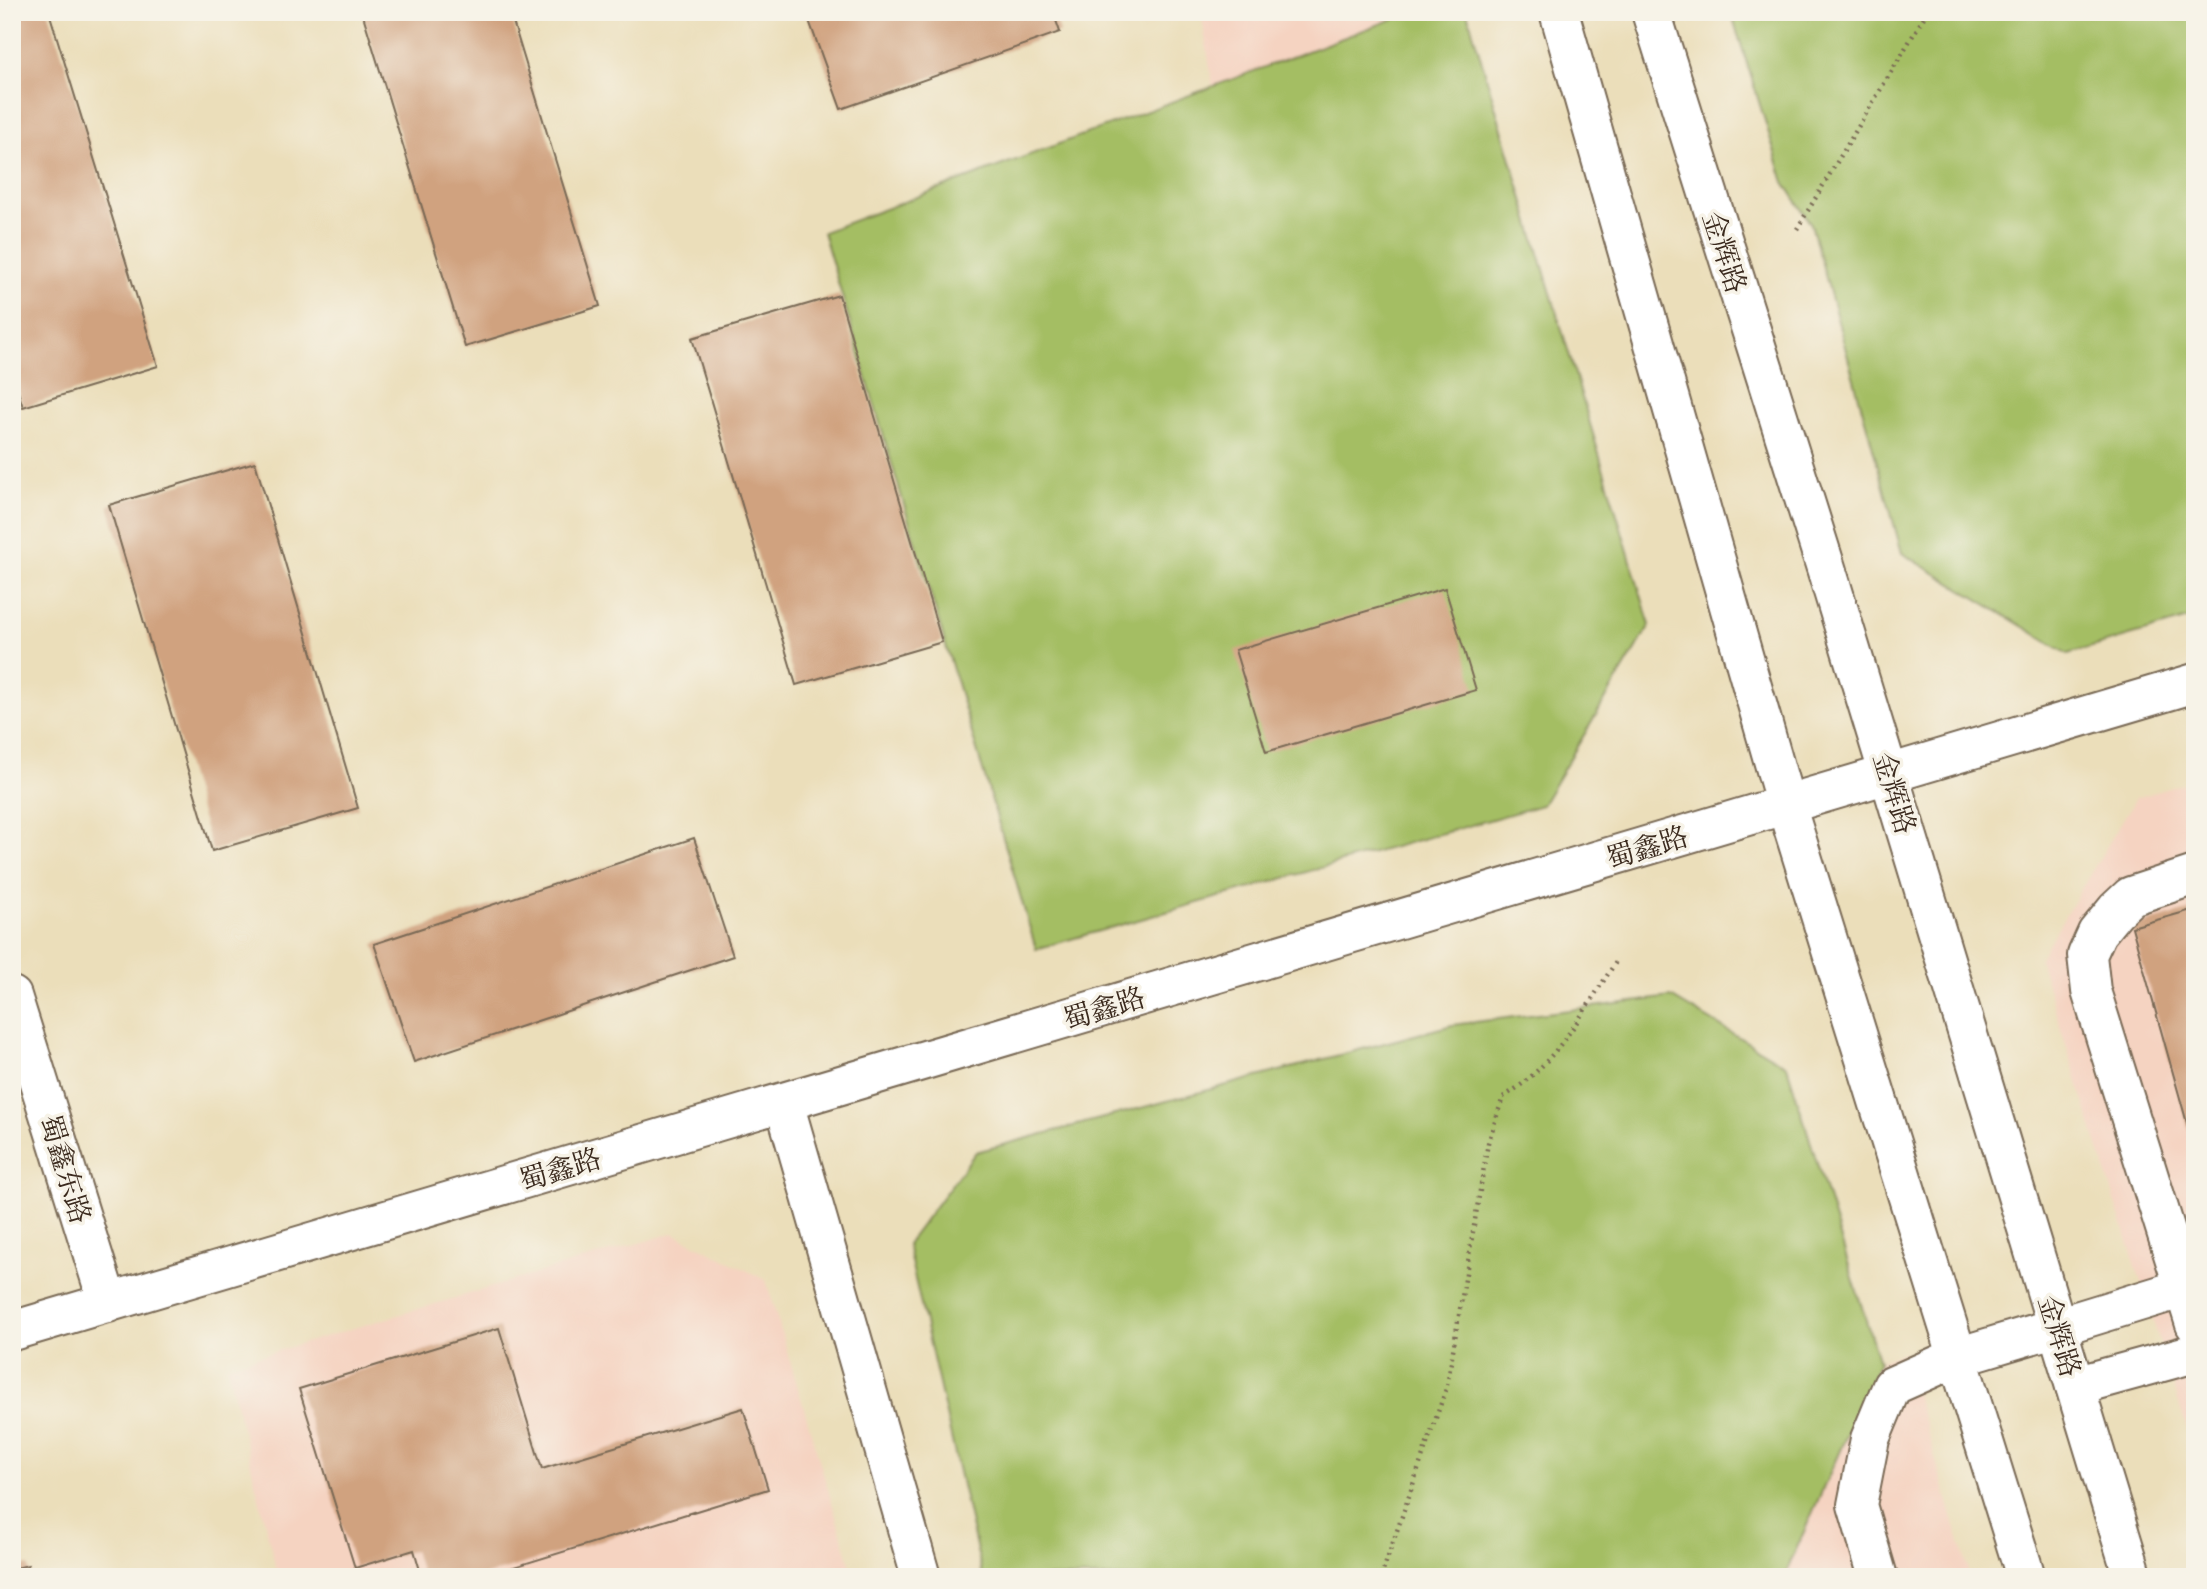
<svg xmlns="http://www.w3.org/2000/svg" width="2207" height="1589" viewBox="0 0 2207 1589" font-family="'IM FELL Great Primer','Noto Serif SC',serif">
<rect width="100%" height="100%" fill="#f7f3e8"/>
<filter id="ink" filterUnits="userSpaceOnUse"><feTurbulence type="fractalNoise" baseFrequency=".0143" numOctaves="2"/><feDisplacementMap in="SourceGraphic" scale="14" xChannelSelector="R" yChannelSelector="G"/><feConvolveMatrix kernelMatrix="1 2 1 2 8 2 1 2 1" color-interpolation-filters="sRGB"/></filter>
<filter id="wash" filterUnits="userSpaceOnUse"><feTurbulence type="fractalNoise" baseFrequency=".00686" numOctaves="4" result="noise"/><feDisplacementMap in="SourceGraphic" scale="28" xChannelSelector="R" yChannelSelector="G"/><feGaussianBlur stdDeviation="1.57" result="paint"/><feColorMatrix in="noise" values="0 0 0 0 0 0 0 0 0 0 0 0 0 0 0 0 0 1.4 0 .05"/><feComposite in="paint" operator="in"/></filter>
<g filter="url(#wash)">
<rect width="100%" height="100%" fill="#ebdeba"/>
<!-- built -->
<g fill="#f5d3c1">
<path d="M1201 12H1412L1213 87Z"/>
<path d="M2195 780V1454L2039 959 2136 798Z"/>
<path d="M673 1233 766 1280 854 1577H278L227 1366Z"/>
<path d="M1904 1352 1970 1577H1784L1879 1362Z"/>
</g>
<!-- green -->
<g fill="#a4be64" stroke="#707441" stroke-width="2">
<path d="M1412 12H1467L1650 625 1542 805 1036 949 823 232Z"/>
<path d="M1731 12H2195V617L2068 654 1902 553 1811 224 1784 182Z"/>
<path d="M1671 997 1787 1066 1879 1362 1784 1577H983L907 1244 976 1152 1452 1025Z"/>
</g>
<g id="blocks">
<!-- building -->
<g fill="#d0a27f">
<path d="M12 12H49L158 366 23 407 12 373Z"/>
<path d="M362 12H510L600 306 465 347Z"/>
<path d="M806 12H1053L1060 32 841 109Z"/>
<path d="M839 295 942 642 796 685 692 338Z"/>
<path d="M255 462 358 808 212 851 109 505Z"/>
<path d="M1445 588 1476 690 1266 752 1235 650Z"/>
<path d="M694 838 733 956 414 1062 374 944Z"/>
<path d="M2195 909V1148H2194L2132 927Z"/>
<path d="M499 1328 542 1469 743 1408 768 1489 481 1577H422L414 1550 355 1568 299 1389Z"/>
<path d="M28 1565 31 1577H12V1569Z"/>
</g>
</g>
</g>
<g filter="url(#ink)">
<use href="#blocks" fill-opacity="0" stroke="#796955" stroke-width="2"/>
<g fill="none" stroke-linecap="round" stroke-linejoin="round">
<defs>
<g id="minor">
<path d="M2195 875 2131 896 2116 910 2097 933 2087 955 2091 991 2195 1324"/>
<path d="M12 996 108 1303"/>
<path d="M784 1103 921 1577"/>
<path d="M2057 1327 2184 1288"/>
<path d="M12 1331 2195 683"/>
<path d="M2075 1386 2195 1353"/>
<path d="M1878 1577 1857 1505 1870 1439 1892 1386 1957 1357"/>
</g>
<g id="major">
<path d="M1559 12 1786 805 2026 1577"/>
<path d="M1651 12 1826 568 2133 1577"/>
<path d="M1957 1357 2057 1327"/>
</g>
</defs>
<!-- minor casing -->
<use href="#minor" stroke="#796955" stroke-width="42"/>
<!-- major casing -->
<use href="#major" stroke="#796955" stroke-width="42"/>
<!-- path -->
<g stroke="#796955" stroke-width="4.5" stroke-dasharray="2 5" stroke-linecap="butt">
<path d="M1797 229 1927 12"/>
<path d="M1381 1577 1447 1386 1488 1143 1503 1097C1556 1066 1584 1009 1618 959"/>
</g>
<!-- minor -->
<use href="#minor" stroke="#fff" stroke-width="38"/>
<!-- major -->
<use href="#major" stroke="#fff" stroke-width="38"/>
</g>
</g>
<g text-anchor="middle" stroke-width="7" stroke-linejoin="round" paint-order="stroke">
<!-- street labels -->
<g font-size="28" fill="#3b2a1e" stroke="#f7f3e8">
<text transform="translate(1725 252) rotate(72)" y="10">金辉路</text>
<text transform="translate(1895 793) rotate(73)" y="10">金辉路</text>
<text transform="translate(1647 847) rotate(-17)" y="10">蜀鑫路</text>
<text transform="translate(1104 1008) rotate(-17)" y="10">蜀鑫路</text>
<text transform="translate(66 1169) rotate(73)" y="10">蜀鑫东路</text>
<text transform="translate(560 1169) rotate(-17)" y="10">蜀鑫路</text>
<text transform="translate(2060 1336) rotate(73)" y="10">金辉路</text>
</g>
</g>
<!-- margin -->
<rect width="2207" height="1589" fill="none" stroke="#f7f3e8" stroke-width="42"/>
</svg>
